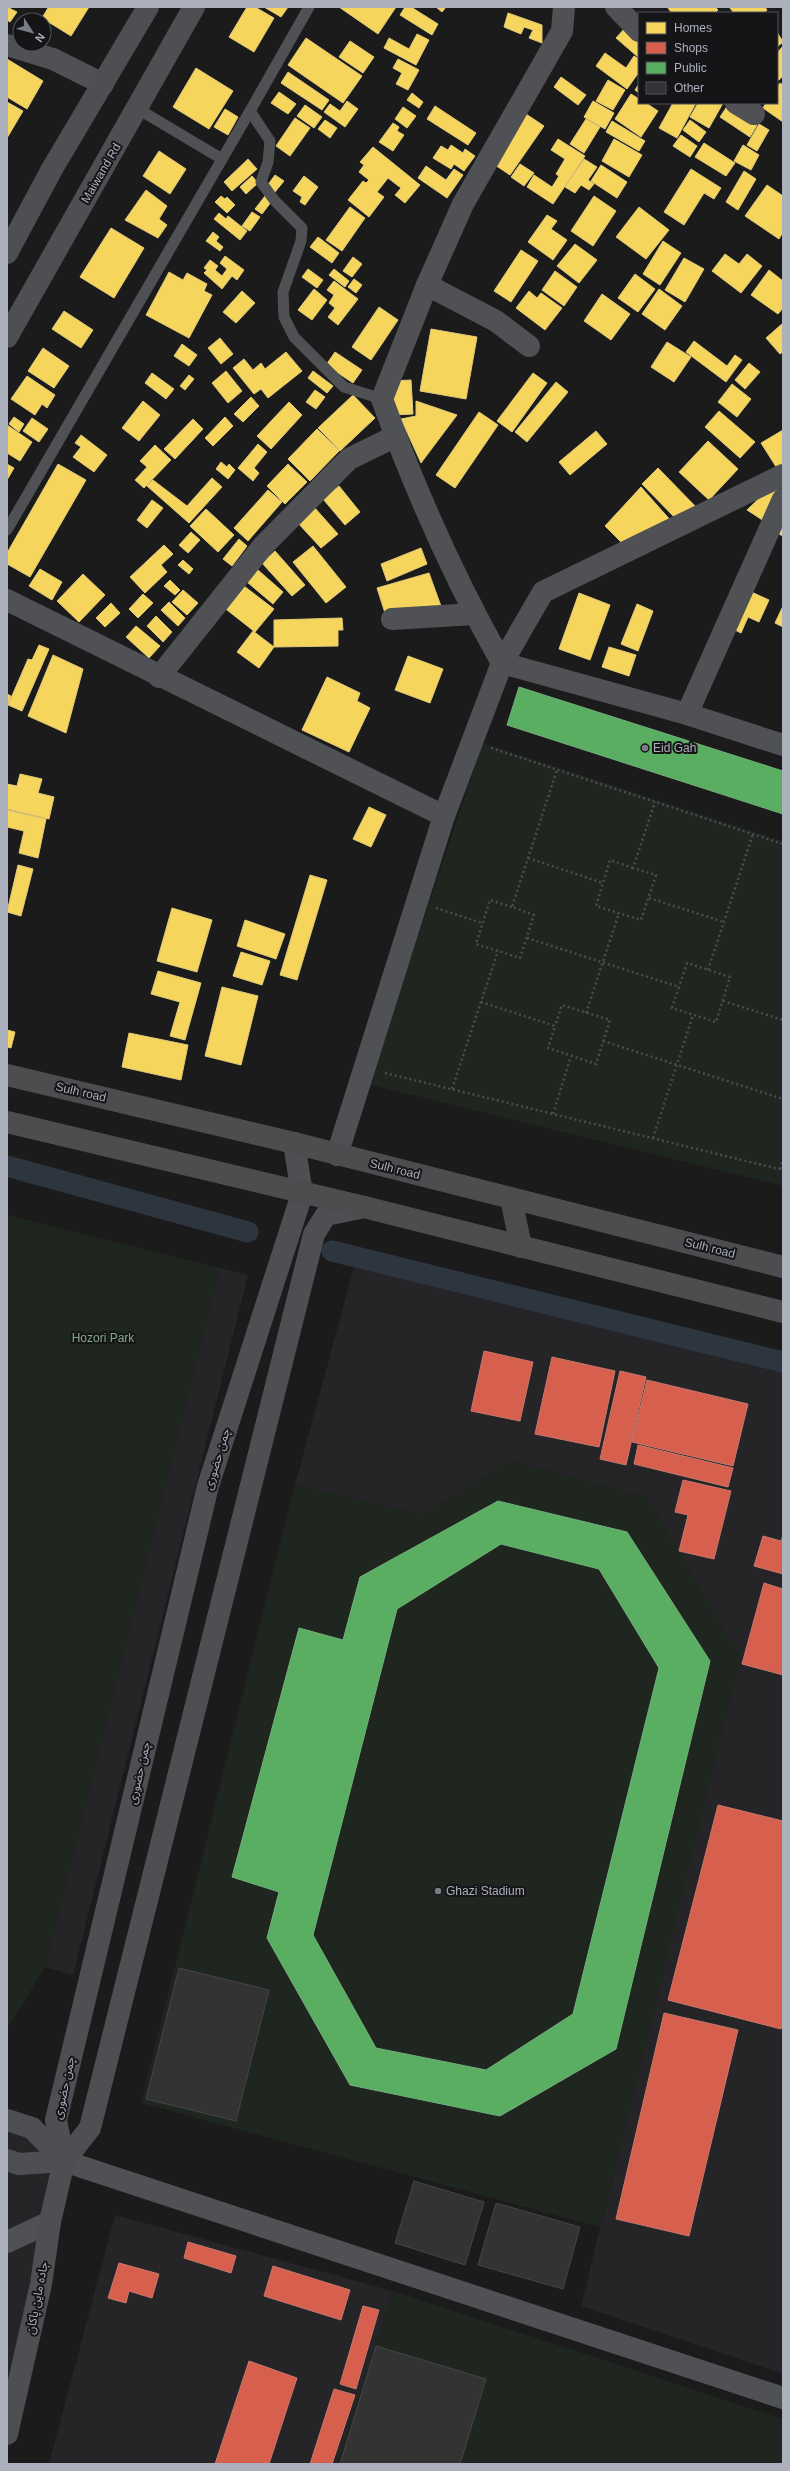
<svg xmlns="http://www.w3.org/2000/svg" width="790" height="2471" viewBox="0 0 790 2471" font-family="Helvetica,'Noto Sans Arabic',sans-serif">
<rect width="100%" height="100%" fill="#1b1b1c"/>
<!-- built -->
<g fill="#252528">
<path d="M354 1267 783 1372V2374L581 2306 740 1657 647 1498 511 1461 422 1515 295 1485Z"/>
<path d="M220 1268 248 1275 73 1975 45 1967Z"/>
<path d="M7 2120 64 2161 7 2434Z"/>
<path d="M115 2215 393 2291 337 2464H49Z"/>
</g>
<!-- green -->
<g fill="#1f2620">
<path d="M483 743 783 841V1186L368 1084Z"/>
<path d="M7 1215 220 1268 45 1967 7 2029Z"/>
<path d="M511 1461 647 1498 741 1657 600 2227 141 2103 295 1485 422 1515Z"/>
<path d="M393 2291 783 2419V2464H337Z"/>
</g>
<!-- homes -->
<g fill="#f6d55c" stroke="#e0ca79">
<path d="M7 7 17 12 10 22 7 20Z"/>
<path d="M46 7H89L71 36 42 18 48 8Z"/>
<path d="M247 7H255L274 18 254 52 229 37Z"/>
<path d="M264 7H288L281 17Z"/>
<path d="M339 7H396L378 34Z"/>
<path d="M405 7H411L438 24 432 35 400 15Z"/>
<path d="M436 7H446L442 12Z"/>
<path d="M667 7H715L718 10 715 13H672Z"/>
<path d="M729 7H765L767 10 764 13H734Z"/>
<path d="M508 13 542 25V43L529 38 533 30 524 27 521 34 504 27Z"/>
<path d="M625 28 639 39 638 57 616 38Z"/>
<path d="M777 32 783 42 777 47Z"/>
<path d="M417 34 429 40 416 65 384 48 389 38 409 49Z"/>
<path d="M306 38 362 76 343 103 288 65Z"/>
<path d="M350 41 374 57 363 73 339 57Z"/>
<path d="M783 46V76L779 80 777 79V53Z"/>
<path d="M605 53 626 68 634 56 639 59V72L627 89 596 66Z"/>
<path d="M7 59 43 81 27 109 7 97Z"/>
<path d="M398 59 419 70 408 90 396 84 402 73 393 68Z"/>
<path d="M196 68 233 91 209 129 173 107Z"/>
<path d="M288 72 329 100 322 110 281 83Z"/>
<path d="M561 77 586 95 578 105 554 87Z"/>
<path d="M608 80 625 90 613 110 596 101Z"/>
<path d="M780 83 783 85V122L763 108 766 103H777V88Z"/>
<path d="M639 84V93L635 90Z"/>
<path d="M279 92 296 104 288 114 271 103Z"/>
<path d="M412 93 423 102 419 108 407 100Z"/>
<path d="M631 94 639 99V103H646L658 111 641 137 615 119Z"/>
<path d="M347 101 358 109 345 127 324 112 330 104 340 111Z"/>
<path d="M593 101 614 113 605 129 584 117Z"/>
<path d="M7 102 23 111 7 138Z"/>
<path d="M673 103H696L677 138 659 128Z"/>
<path d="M698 103H723L709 128 690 117Z"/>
<path d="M305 105 322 117 314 128 297 116Z"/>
<path d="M728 105 757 125 750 137 720 117Z"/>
<path d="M435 106 476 133 468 145 427 119Z"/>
<path d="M403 107 416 116 407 128 395 119Z"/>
<path d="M225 109 238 117 228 135 214 127Z"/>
<path d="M526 114 544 126 510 175 492 163Z"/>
<path d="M295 118 310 128 290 156 276 146Z"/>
<path d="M586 119 600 127 584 153 570 144Z"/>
<path d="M325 120 337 128 330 138 318 129Z"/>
<path d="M690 120 706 132 699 142 683 130Z"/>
<path d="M612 121 645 141 639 151 606 132Z"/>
<path d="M393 123 399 127 397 131 404 135 393 151 379 142Z"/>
<path d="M759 124 769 130 757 151 747 145Z"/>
<path d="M681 135 697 146 690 157 673 146Z"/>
<path d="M558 139 585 156 553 204 527 187 534 175 552 187 559 176 556 174 565 159 551 150Z"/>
<path d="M614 139 642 155 629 177 602 161Z"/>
<path d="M704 143 735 163 726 176 695 157Z"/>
<path d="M451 145 463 153 465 149 475 156 464 171 454 164 451 169 433 158 441 146 448 150Z"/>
<path d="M743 145 759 155 751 170 734 161Z"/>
<path d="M373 147 420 185 405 203 395 195 401 188 388 178 377 192 384 197 369 217 348 200 363 181 366 183 369 180 359 172 364 165 360 162Z"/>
<path d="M159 151 186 169 170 194 143 176Z"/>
<path d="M248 159 257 169 232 191 224 182Z"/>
<path d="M584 159 597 167 588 180 594 184 589 190 581 185 575 193 565 187Z"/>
<path d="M520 164 534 173 524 186 511 177Z"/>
<path d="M601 165 627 182 617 198 591 181Z"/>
<path d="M426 166 446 180 454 169 463 175 447 198 418 178Z"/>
<path d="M691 169 721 188 714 199 704 193 684 225 664 212Z"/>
<path d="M744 171 756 179 738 210 726 202Z"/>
<path d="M275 175 284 181 275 192 267 186Z"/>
<path d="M252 176 258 183 246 194 240 187Z"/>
<path d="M304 176 318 187 305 205 300 202 302 197 293 191Z"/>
<path d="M767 185 783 196V232L779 239 745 216Z"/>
<path d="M146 190 167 206 159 219 167 225 158 238 125 220Z"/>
<path d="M221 196 225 199 227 197 235 205 227 213 215 202Z"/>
<path d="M265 196 271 202 262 214 255 209Z"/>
<path d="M594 196 616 211 593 246 571 231Z"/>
<path d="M350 207 365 218 342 251 326 240Z"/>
<path d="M639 207 669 230 646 259 616 237Z"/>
<path d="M252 212 260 217 250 231 242 226Z"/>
<path d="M219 213 226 219 228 216 247 231 240 240 214 219Z"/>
<path d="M547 215 557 221 551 229 567 240 553 260 528 242Z"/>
<path d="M111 228 144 248 114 298 80 277Z"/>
<path d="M213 232 219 237 216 241 223 247 220 251 206 241Z"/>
<path d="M318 237 339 253 332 263 310 247Z"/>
<path d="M663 241 681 253 660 285 643 274Z"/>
<path d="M575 244 597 260 579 283 557 266Z"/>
<path d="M521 250 538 261 511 302 494 291Z"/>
<path d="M725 254 739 264 747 254 762 266 741 293 712 271Z"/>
<path d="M225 256 244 270 237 280 232 276 222 289 204 273 207 270 204 268 210 260 218 266 215 270 222 276 227 269 220 263Z"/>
<path d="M353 257 362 264 352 277 343 271Z"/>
<path d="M684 258 704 269 685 302 665 290Z"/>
<path d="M308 269 323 280 317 288 302 277Z"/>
<path d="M334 269 349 281 345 287 329 275Z"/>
<path d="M769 270 783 281V308L778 314 751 295Z"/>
<path d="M555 271 577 287 564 306 542 290Z"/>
<path d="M169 272 183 280 187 273 207 284 204 291 212 295 189 338 146 315Z"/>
<path d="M635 274 655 289 638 312 618 298Z"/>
<path d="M354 279 362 285 356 293 348 287Z"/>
<path d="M334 281 358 299 338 325 328 317 335 308 329 303 334 295 327 290Z"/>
<path d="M314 289 327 300 312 320 298 310Z"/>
<path d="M659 289 682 306 665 330 642 314Z"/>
<path d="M242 291 255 303 236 323 223 312Z"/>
<path d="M529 291 537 298 541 293 562 308 545 330 516 308Z"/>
<path d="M602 294 630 314 611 340 584 321Z"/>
<path d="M379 307 398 320 371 360 352 347Z"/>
<path d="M64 311 93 330 81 348 52 329Z"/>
<path d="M783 323V352L780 354 766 338Z"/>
<path d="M431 329 477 337 466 399 420 391Z"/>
<path d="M220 338 233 354 221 364 208 348Z"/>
<path d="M694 341 727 366 735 355 742 360 726 382 686 352Z"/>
<path d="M667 342 691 357 674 382 651 367Z"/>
<path d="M182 344 197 355 189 366 174 356Z"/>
<path d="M43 348 69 366 54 388 28 371Z"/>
<path d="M286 352 302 371 268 398 261 389 254 394 233 368 244 359 253 370 261 363 265 369Z"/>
<path d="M335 352 362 370 353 383 326 365Z"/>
<path d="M749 363 760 372 745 389 735 380Z"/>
<path d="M226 371 242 391 228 403 212 383Z"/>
<path d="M313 371 333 386 327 393 308 378Z"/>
<path d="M152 373 174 389 166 399 145 383Z"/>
<path d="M533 373 547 383 512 432 497 421Z"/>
<path d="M189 375 194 379 185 390 180 386Z"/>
<path d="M27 376 55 395 47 408 42 404 35 415 11 399Z"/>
<path d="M411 380 413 414 393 415 391 381Z"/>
<path d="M556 382 568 392 527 442 515 432Z"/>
<path d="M732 384 751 399 737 417 718 402Z"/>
<path d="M315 390 325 397 316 409 306 402Z"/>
<path d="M353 395 375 418 340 451 318 428Z"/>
<path d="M251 397 259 406 243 422 234 414Z"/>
<path d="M143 401 160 415 139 441 122 428Z"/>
<path d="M416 401 457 415 421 463 401 419 416 416Z"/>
<path d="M289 402 302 415 271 449 257 436Z"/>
<path d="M719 411 755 442 740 458 705 427Z"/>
<path d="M479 412 498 425 455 488 436 475Z"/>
<path d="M14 417 24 424 19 432 9 424Z"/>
<path d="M225 417 233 426 213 446 205 438Z"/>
<path d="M32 418 48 429 39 442 23 431Z"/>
<path d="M193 419 203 429 175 459 164 449Z"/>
<path d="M7 425 32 442 20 461 7 453Z"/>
<path d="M317 429 339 451 310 481 288 459Z"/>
<path d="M783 430V471L780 473 761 443Z"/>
<path d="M596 431 607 444 570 475 559 462Z"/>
<path d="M81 435 107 455 94 472 73 457 81 447 75 443Z"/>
<path d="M708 441 738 469 709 500 679 472Z"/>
<path d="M258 444 267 452 254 468 259 473 253 481 238 468Z"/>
<path d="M155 445 171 460 144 488 135 480 147 467 140 461Z"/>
<path d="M221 462 227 467 229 464 235 470 228 479 216 469Z"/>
<path d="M7 464 14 468 7 480Z"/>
<path d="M58 464 86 480 30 577 7 564V553Z"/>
<path d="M288 464 307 482 285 504 267 486Z"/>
<path d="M658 468 697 508 681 524 642 484Z"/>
<path d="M212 478 222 487 189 523 147 486 153 480 187 506Z"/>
<path d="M773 485 781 492 767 523 747 510Z"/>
<path d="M339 486 360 512 345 525 323 499Z"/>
<path d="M641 487 672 522 627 548 605 526Z"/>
<path d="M268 490 282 502 248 541 234 528Z"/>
<path d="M152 500 163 508 147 528 137 520Z"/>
<path d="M314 507 338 534 321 548 297 522Z"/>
<path d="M206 509 234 535 218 552 190 526Z"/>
<path d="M783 515V536L775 532Z"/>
<path d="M191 532 200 540 188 553 179 545Z"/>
<path d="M239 539 247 546 232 566 223 559Z"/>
<path d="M164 545 173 554 161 565 167 572 145 593 130 577Z"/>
<path d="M313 546 346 587 326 603 293 562Z"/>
<path d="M421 548 427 564 387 581 381 564Z"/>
<path d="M275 551 305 585 292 596 262 563Z"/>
<path d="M183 560 193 569 189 574 178 565Z"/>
<path d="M40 569 62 582 52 600 29 586Z"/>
<path d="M258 570 283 592 273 604 247 582Z"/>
<path d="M429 573 442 609 385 613 377 588Z"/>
<path d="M83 574 105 595 79 622 57 601Z"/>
<path d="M170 580 180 590 175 595 164 586Z"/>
<path d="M240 583 274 609 255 632 222 606Z"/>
<path d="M183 590 198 603 187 615 172 602Z"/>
<path d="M747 590 769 600 759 622 748 617 741 633 729 627Z"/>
<path d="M579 593 610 605 590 660 559 649Z"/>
<path d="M143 594 153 603 138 618 129 609Z"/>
<path d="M169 602 185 618 178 626 161 610Z"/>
<path d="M111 603 120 613 105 627 96 618Z"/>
<path d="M637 604 653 611 638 651 621 644Z"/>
<path d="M783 606V627L775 623Z"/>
<path d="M156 616 172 632 163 642 147 626Z"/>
<path d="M342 618 343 630H338V646L274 647V620Z"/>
<path d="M136 626 160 646 149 658 126 637Z"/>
<path d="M253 631 274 647 259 668 237 652Z"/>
<path d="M39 645 49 649 22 711 8 705 28 659 32 660Z"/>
<path d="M609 647 636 655 629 676 602 667Z"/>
<path d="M53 655 83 669 66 733 28 716Z"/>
<path d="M408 656 443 669 430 703 395 690Z"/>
<path d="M327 677 360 693 357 701 370 708 349 752 302 730Z"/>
<path d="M7 694 11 696 7 706Z"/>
<path d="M20 774 42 779 38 793 54 797 49 819 7 809V784L17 786Z"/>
<path d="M369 807 386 815 371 847 353 839Z"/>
<path d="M7 810 46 819 38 858 19 853 24 831 7 827Z"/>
<path d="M18 865 33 869 21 916 7 912Z"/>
<path d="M310 875 327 880 297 980 280 975Z"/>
<path d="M172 908 212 920 197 972 157 961Z"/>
<path d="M245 920 285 934 276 959 237 946Z"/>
<path d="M241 952 270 961 262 985 233 976Z"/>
<path d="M158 971 201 983 185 1040 170 1036 180 1002 151 994Z"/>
<path d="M222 987 258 996 241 1065 205 1056Z"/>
<path d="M7 1030 15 1032 11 1048 7 1047Z"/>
<path d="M129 1033 188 1045 181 1080 122 1067Z"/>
</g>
<!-- shops -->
<g fill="#d6604d" stroke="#c9786e">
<path d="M484 1351 533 1362 520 1421 471 1411Z"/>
<path d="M552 1357 615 1371 599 1447 535 1434Z"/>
<path d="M620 1371 646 1377 626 1465 600 1459Z"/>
<path d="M647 1380 748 1404 733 1466 632 1442Z"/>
<path d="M638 1445 733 1468 728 1487 634 1464Z"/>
<path d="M683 1480 731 1491 714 1559 679 1551 688 1515 675 1512Z"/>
<path d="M783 1535V1574L754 1566 763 1536 781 1541Z"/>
<path d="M764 1583 783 1589V1675L742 1664Z"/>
<path d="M718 1805 783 1821V2021L781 2029 668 2000Z"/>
<path d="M664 2013 738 2030 689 2236 616 2219Z"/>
<path d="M188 2242 236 2256 231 2273 184 2258Z"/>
<path d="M119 2263 159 2274 152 2298 129 2291 126 2303 108 2298Z"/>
<path d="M273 2266 350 2290 341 2320 264 2296Z"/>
<path d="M363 2306 379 2310 356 2389 340 2384Z"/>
<path d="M249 2361 297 2378 269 2464H215Z"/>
<path d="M334 2389 355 2395 332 2464H310Z"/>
</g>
<!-- public -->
<g fill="#5aae61" stroke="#73af7c" fill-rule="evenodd">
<path d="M519 687 783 771V814L507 725Z"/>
<path d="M498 1501 627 1532 710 1661 616 2049 500 2116 350 2085 267 1938 279 1892 232 1877 299 1628 343 1640 360 1577ZM501 1544 599 1569 659 1668 573 2014 486 2070 376 2048 313 1935 397 1609Z"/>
</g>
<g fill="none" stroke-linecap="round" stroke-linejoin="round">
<!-- canal -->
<g stroke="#2d353e" stroke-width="21">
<path d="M7 1166 248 1232"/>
<path d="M332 1251 783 1362"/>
</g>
</g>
<!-- building -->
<g fill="#333334" stroke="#444548">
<path d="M179 1968 269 1990 236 2121 146 2099Z"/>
<path d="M414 2181 484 2202 465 2265 395 2243Z"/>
<path d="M496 2203 580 2227 563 2289 478 2265Z"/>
<path d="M376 2346 486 2379 460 2464H340Z"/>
</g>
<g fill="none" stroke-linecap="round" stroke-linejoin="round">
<!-- path -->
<g stroke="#4b4c4f" stroke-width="2.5" stroke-dasharray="2 3" stroke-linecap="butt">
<path d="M491 748 783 844"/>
<path d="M528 858 603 883"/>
<path d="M633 868 610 860 596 906 641 920 656 875 633 868 655 802"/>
<path d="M649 898 724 922"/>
<path d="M512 907 490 900 476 944 520 958 534 915 512 907 557 770"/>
<path d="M436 908 482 923"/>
<path d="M527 938 679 987 672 1008 716 1022 730 977 687 963 679 987"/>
<path d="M708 970 753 834"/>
<path d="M723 1001 783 1020"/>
<path d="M481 1002 555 1026 548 1048 596 1064 610 1020 562 1005 555 1026"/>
<path d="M586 1013 619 913"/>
<path d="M603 1041 783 1099"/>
<path d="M385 1073 783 1170"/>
<path d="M452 1089 498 951"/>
<path d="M553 1114 571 1056"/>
<path d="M653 1138 693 1015"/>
<path d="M780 1169 783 1159"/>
</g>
<!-- service -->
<g stroke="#4f5155" stroke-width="11">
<path d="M309 7 250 111 270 141 268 162 261 182 275 201 302 228 301 241 283 292 284 317 294 337 344 387 382 399"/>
<path d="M138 109 222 159"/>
<path d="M7 530 250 111"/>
</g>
<!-- minor -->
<g stroke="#4f5155" stroke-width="22">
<path d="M564 7 562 31 463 204 427 285 382 399C414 487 456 582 502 663L687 714 783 745"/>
<path d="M616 7 639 31"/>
<path d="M7 45 53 59 103 84"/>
<path d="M736 103 754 114"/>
<path d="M427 285 496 321 529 346"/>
<path d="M7 600 444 816"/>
<path d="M392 619 474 614"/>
<path d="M159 677 263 546 349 459 396 436"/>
<path d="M687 714 783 499"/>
<path d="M337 1155 444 816 502 663 543 592 783 475"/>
<path d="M7 2242 50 2222"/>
</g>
<!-- tertiary -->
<path stroke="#4f5155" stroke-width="22" d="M64 2161 783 2398"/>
<!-- secondary -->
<g stroke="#4e4f53" stroke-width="22">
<path d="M7 253 52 169 148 7"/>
<path d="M7 337 194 7"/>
<path d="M7 2120 32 2128 64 2161"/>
<path d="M7 2160 19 2164 64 2161"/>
<path d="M64 2161 90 2128 314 1234 326 1215 364 1207"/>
<path d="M7 2434 41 2284 50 2222 64 2161 56 2120 208 1486 302 1194 294 1143"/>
</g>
<!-- trunk -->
<g stroke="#4d4d50" stroke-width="22">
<path d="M7 1075 294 1143 783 1267"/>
<path d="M7 1122 364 1207 783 1312"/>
<path d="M511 1198 521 1247"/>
</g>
</g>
<!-- markers -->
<g fill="#797c84" stroke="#151518" stroke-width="1.5">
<circle cx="645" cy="748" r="4"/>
<circle cx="438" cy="1891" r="4"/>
</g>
<g text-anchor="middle" stroke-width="4" stroke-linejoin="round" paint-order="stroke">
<!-- street labels -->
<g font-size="12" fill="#acb0bc" stroke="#151518">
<text transform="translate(101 173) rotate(-60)" y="4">Maiwand Rd</text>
<text transform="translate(81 1092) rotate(13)" y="4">Sulh road</text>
<text transform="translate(395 1169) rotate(14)" y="4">Sulh road</text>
<text transform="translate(710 1248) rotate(14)" y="4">Sulh road</text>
<text transform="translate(217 1459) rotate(-73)" y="4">چمن حضوری</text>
<text transform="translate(139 1773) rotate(-77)" y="4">چمن حضوری</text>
<text transform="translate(64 2088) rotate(-78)" y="4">چمن حضوری</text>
<text transform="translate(37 2298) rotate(-79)" y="4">جاده ماین پاکان</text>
</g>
<!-- poi labels -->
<g font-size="12" fill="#acb0bc" stroke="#151518" text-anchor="start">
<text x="653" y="752">Eid Gah</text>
<text x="446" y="1895">Ghazi Stadium</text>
</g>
<!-- park labels -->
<g font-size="12" fill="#83a887" stroke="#151518">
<text x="103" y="1342">Hozori Park</text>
</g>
</g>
<!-- border -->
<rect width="790" height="2471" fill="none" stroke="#acb0bc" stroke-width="16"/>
<!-- legend -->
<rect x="638" y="12" width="140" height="92" fill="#151518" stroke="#51535a"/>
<rect x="646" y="22" width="20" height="12" fill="#f6d55c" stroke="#51535a"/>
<text x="674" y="32" font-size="12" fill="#acb0bc">Homes</text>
<rect x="646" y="42" width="20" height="12" fill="#d6604d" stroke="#51535a"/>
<text x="674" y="52" font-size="12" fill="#acb0bc">Shops</text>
<rect x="646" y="62" width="20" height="12" fill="#5aae61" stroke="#51535a"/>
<text x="674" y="72" font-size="12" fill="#acb0bc">Public</text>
<rect x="646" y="82" width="20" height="12" fill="#333334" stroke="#51535a"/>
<text x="674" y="92" font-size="12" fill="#acb0bc">Other</text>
<!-- north arrow -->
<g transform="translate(32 32) rotate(126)"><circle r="19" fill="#151518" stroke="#51535a"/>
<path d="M0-3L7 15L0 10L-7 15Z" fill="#797c84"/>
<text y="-6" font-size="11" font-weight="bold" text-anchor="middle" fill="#acb0bc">N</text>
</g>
</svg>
